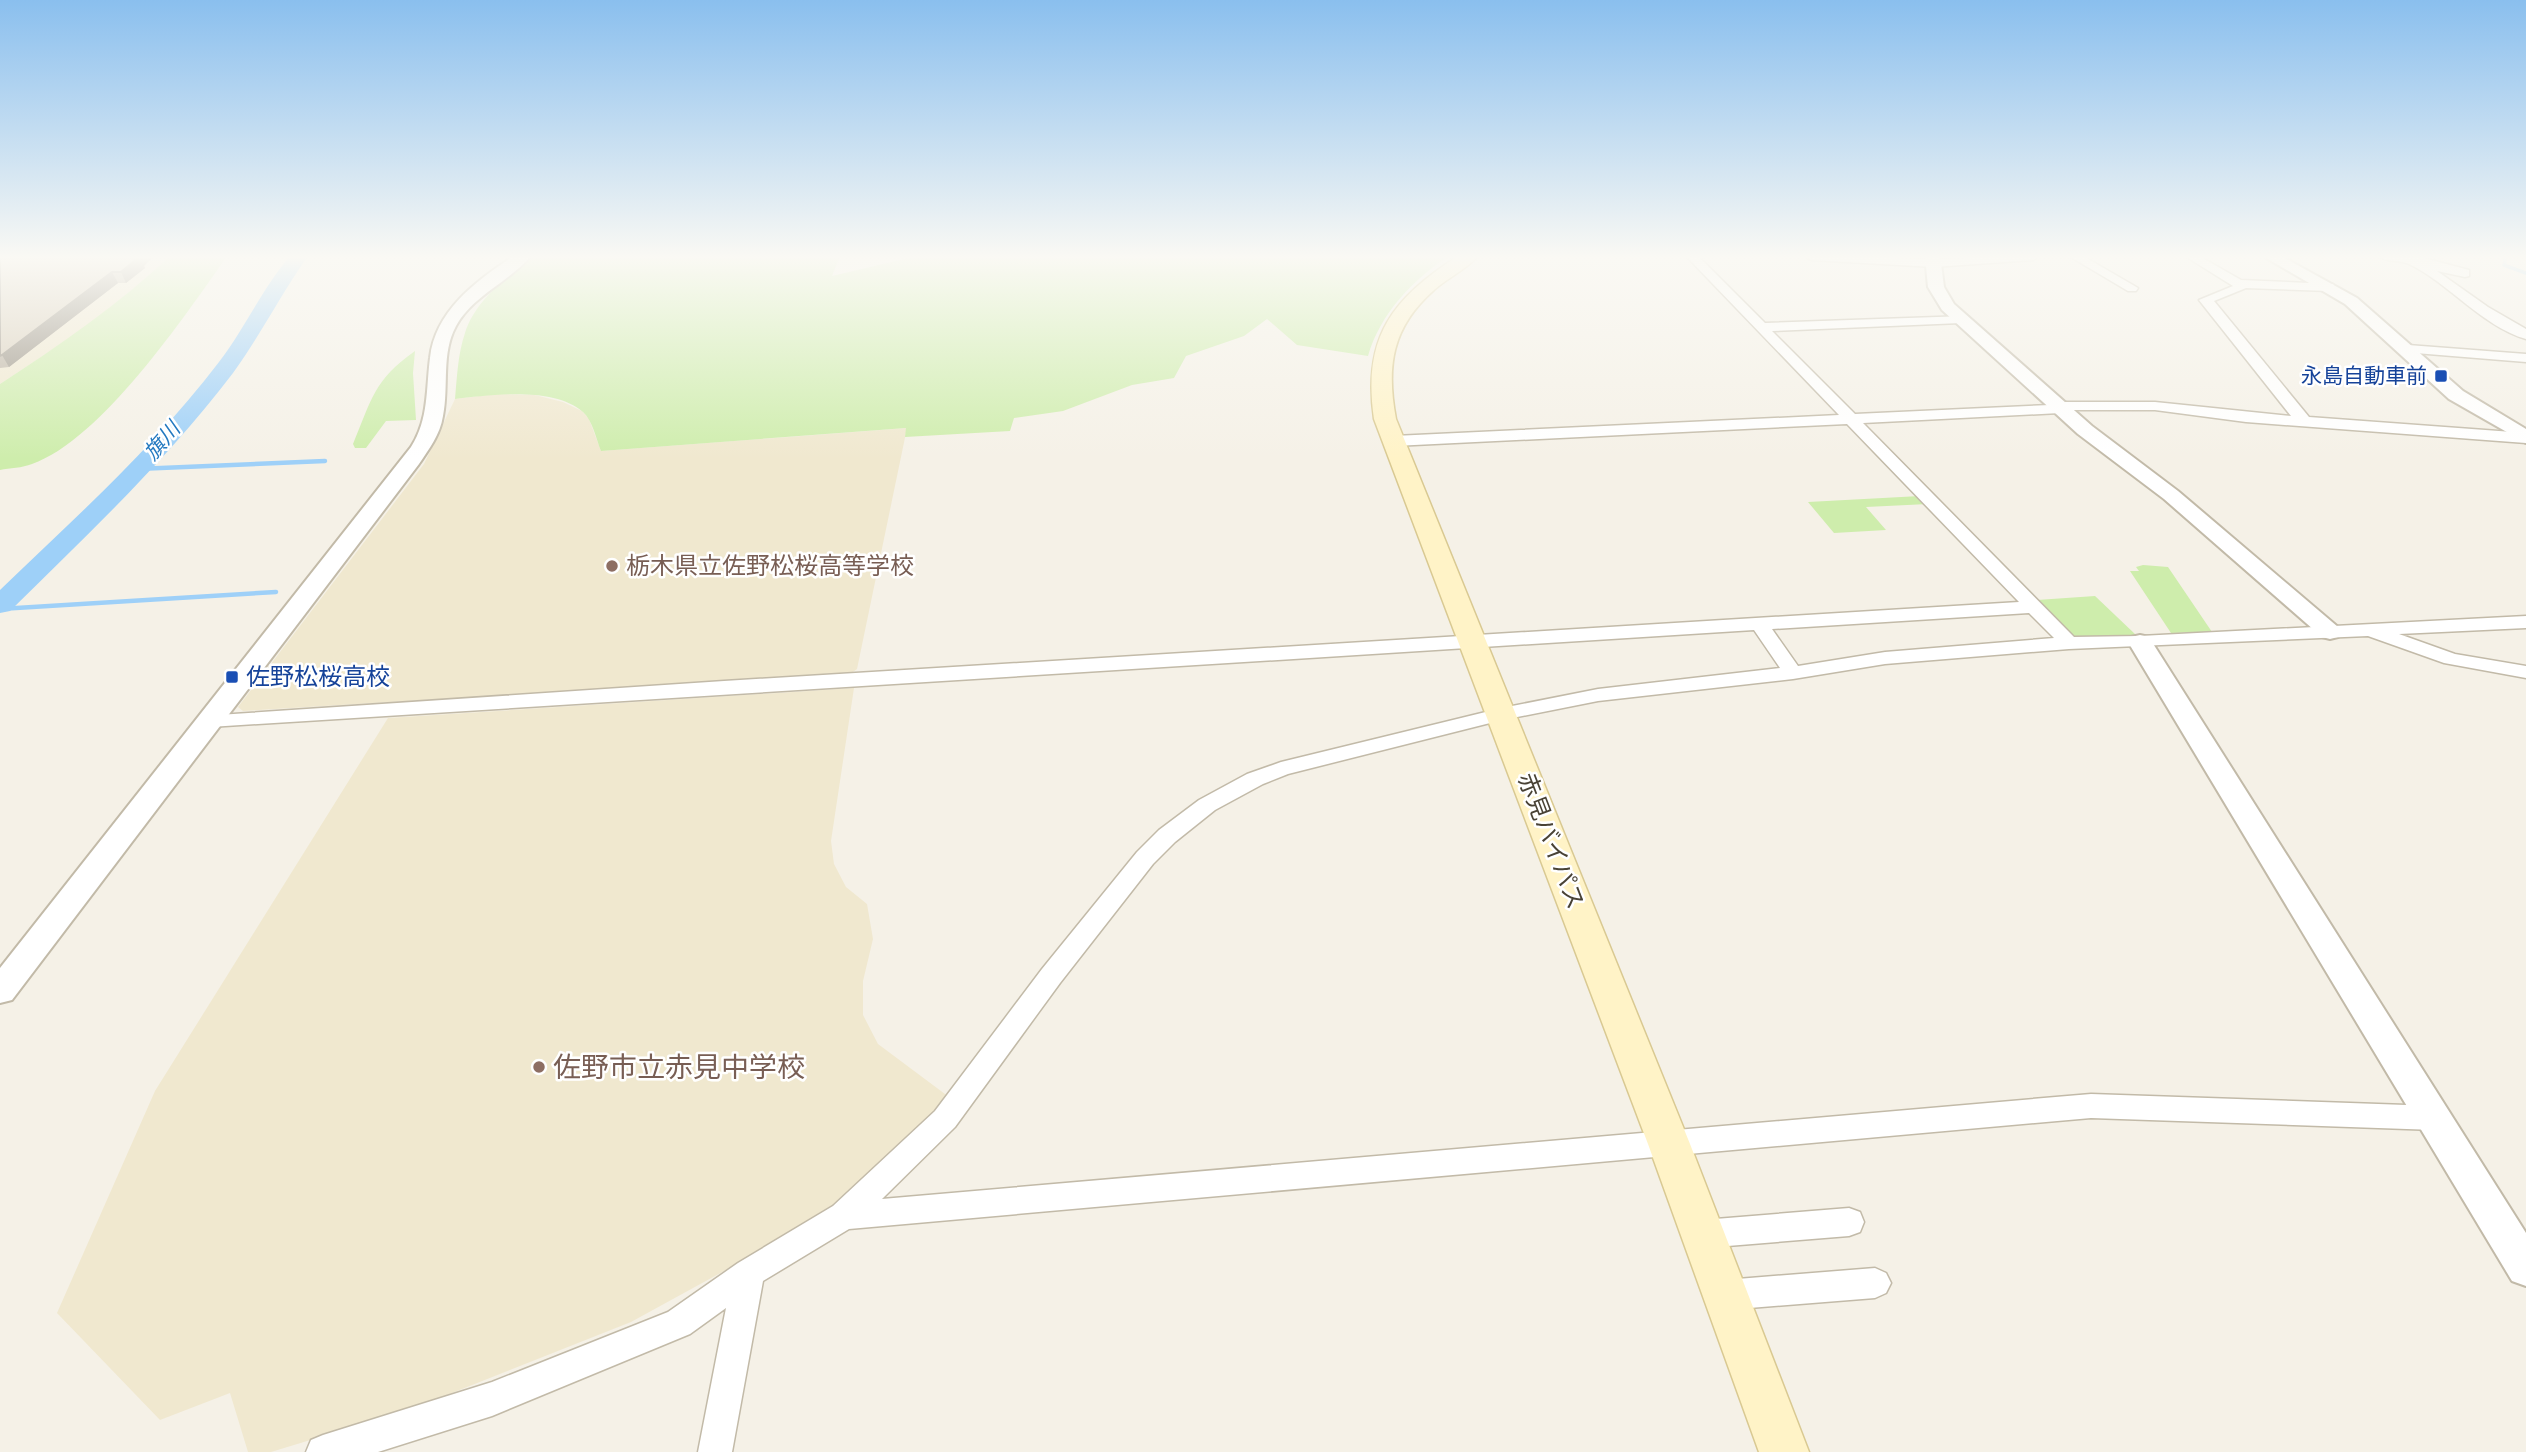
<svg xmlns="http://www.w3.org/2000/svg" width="2526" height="1452" viewBox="0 0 2526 1452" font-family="Lato,'Noto Sans JP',sans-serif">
<rect width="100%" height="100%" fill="#f5f1e7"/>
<!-- education -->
<g fill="#f0e8cf">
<path d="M0 256H170L144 280 82 330 0 384Z"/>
<path d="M496 394 535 395 563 402 582 411 589 419 601 451 907 428 857 669 850 674 243 711 238 707 424 464 455 399Z"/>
<path d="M854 688 831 841 834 864 846 887 867 904 873 939 863 981V1015L878 1044 949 1097 892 1155 819 1219 631 1322 409 1410 271 1452H248L230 1393 160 1420 57 1313 155 1091 388 718Z"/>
</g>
<!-- green -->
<g fill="#ceedac">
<path d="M170 256H227C185 316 101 440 32 464 22 468 10 468 0 470V384C60 345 118 305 170 256Z"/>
<path d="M535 256H840L832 276 904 259 931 256 1086 258 1144 256H1449C1413 279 1380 314 1368 356L1297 345 1267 319 1244 336 1186 356 1174 378 1132 385 1063 411 1014 418 1010 431 905 437 906 428 601 451C596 439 593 421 583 412 554 386 490 395 455 399 457 377 458 353 465 333 476 299 508 276 535 256Z"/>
<path d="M415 351 413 373 416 420 386 421 366 448H355L353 444C372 399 373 381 415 351Z"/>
<path d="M1920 496 1928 504 1866 507 1886 530 1834 533 1808 502Z"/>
<path d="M2143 565 2168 567 2212 632 2171 633 2130 571H2139L2136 567Z"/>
<path d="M2095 596 2136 635 2077 639 2037 600Z"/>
</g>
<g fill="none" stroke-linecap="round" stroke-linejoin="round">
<!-- stream-far1 -->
<path stroke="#9ed0f8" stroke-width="3.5" d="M2506 256 2504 265 2526 273"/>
<!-- stream -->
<g stroke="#9ed0f8" stroke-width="4.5">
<path d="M137 469 325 461"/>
<path d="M0 609 276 592"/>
</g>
<!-- river -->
<path fill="#9ed0f8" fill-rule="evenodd" d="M290 256H308C281 294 260 336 233 373 167 460 87 535 10 611L0 613V590C76 517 155 446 219 362 245 328 262 289 290 256Z"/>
<defs>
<g id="minor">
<path d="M1686 256H1698L1765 323 1966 316 1968 319 1961 323 1772 331 1855 414 2050 405 2057 402H2155L2291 416 2199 300 2233 286 2185 256H2199L2241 280 2333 284 2335 287 2329 291 2246 288 2214 301 2309 417 2526 433V443L2246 422 2155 410H2066L2060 413 1863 423 2074 637 2140 636 2526 616V628L2399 634 2455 654 2526 666V678L2444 663 2368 636 2069 649 1885 664 1793 679 1598 701 1502 720 1288 774 1263 784 1215 810 1175 842 1153 864 1060 983 955 1127 882 1199 2091 1094 2435 1106 2445 1110 2449 1118 2445 1126 2435 1130 2091 1118 849 1229 763 1281 732 1452H698L726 1308 690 1334 492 1416 378 1452H306L311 1440 323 1435 492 1382 668 1312 738 1263 833 1206 935 1111 1042 969 1137 852 1159 830 1199 800 1247 774 1281 762 1502 708 1598 689 1780 668 1754 630 210 727 203 726 200 721 203 716 724 681 2019 602 1847 424 1394 446 1386 441 1394 436 1839 415ZM2029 613 2054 638 1885 652 1798 666 1772 629Z"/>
<path d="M1805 256 1934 259 2039 256 2033 260 1934 267 1811 260Z"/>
<path d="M2069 256H2083L2138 288 2136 291H2128Z"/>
<path d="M2378 256 2420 257 2469 270V276L2465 277 2437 271 2488 307 2526 329V339C2483 327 2449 283 2409 264 2399 259 2387 263 2378 256Z"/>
<path d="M2408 345 2526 354V362L2403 352 2401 349Z"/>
<path d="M1849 1208 1860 1212 1864 1222 1860 1232 1849 1236 1703 1248 1692 1244 1688 1234 1692 1224 1703 1220Z"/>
<path d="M1875 1268 1886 1273 1891 1283 1886 1293 1875 1298 1725 1310 1714 1305 1709 1295 1714 1285 1725 1280Z"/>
</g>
<g id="tertiary">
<path d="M514 256H531C509 282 473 295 456 326 441 353 449 387 443 416 440 435 429 449 419 464L12 1000 0 1003V968L411 447C429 419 426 389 430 358 435 311 477 280 514 256Z"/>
<path d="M1925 256H1940L1944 287 1954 304 2092 426 2178 491 2338 627 2342 632 2338 637 2330 639 2322 637 2164 499 2078 434 1942 310 1928 287Z"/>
<path d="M2263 256H2281L2357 298 2463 391 2526 429V443L2449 399 2345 304Z"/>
<path d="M2140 635 2149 637 2152 642 2526 1233V1286L2512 1281 2128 642 2131 637Z"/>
</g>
<path id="secondary" d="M1458 256H1478C1467 269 1447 278 1434 290 1392 327 1386 366 1396 419L1690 1144 1809 1452H1759L1648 1144 1374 419C1362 337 1392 299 1458 256Z"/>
</defs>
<!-- minor casing -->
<use href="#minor" stroke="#c2baa8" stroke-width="3"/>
<!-- tertiary casing -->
<use href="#tertiary" stroke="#c2baa8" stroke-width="4"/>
<!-- secondary casing -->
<use href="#secondary" stroke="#d9c992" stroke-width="3"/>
<!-- minor -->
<use href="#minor" fill="#fff" fill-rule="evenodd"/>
<!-- tertiary -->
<use href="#tertiary" fill="#fff" fill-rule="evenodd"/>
<!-- secondary -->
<use href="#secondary" fill="#fff3c7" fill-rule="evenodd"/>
</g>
<!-- wall -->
<path fill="#bab1a1" d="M0 256 144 266 145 268 126 283H118L9 367 0 368Z"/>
<!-- shaded-wall -->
<g fill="#979083">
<path d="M138 256H154L144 266 145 268 126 283 121 272Z"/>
<path d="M112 272 118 283 9 367 2 355Z"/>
</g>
<!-- building -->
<path fill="#d8cebb" stroke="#979083" stroke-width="2" d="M0 256H138L136 257H139L121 272H112L2 355 0 356Z"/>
<!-- sky -->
<linearGradient id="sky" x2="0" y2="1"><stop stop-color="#8abfee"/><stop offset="0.56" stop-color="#faf9f4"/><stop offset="1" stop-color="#faf9f4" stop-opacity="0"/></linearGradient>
<rect width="2526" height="459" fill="url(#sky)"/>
<!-- markers -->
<g fill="#1a4fb4" stroke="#fff" stroke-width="2.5">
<rect x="2434" y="369" width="14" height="14" rx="3.5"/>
<rect x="225" y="670" width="14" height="14" rx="3.5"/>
</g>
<g fill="#8d6e63" stroke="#fff" stroke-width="2.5">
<circle cx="612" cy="566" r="7"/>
<circle cx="539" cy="1067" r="7"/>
</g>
<g text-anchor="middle" stroke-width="5" stroke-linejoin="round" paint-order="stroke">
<!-- far-transit labels -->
<g font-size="21" fill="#164399" stroke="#fff" text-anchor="end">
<text x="2427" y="383">永島自動車前</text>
</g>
<!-- far-water labels -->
<g font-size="21" font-style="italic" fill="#2379c0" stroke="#fff">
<text transform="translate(162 441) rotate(-49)" y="7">旗川</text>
</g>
<!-- education labels -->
<g font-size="24" fill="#785e54" stroke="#fff" text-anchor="start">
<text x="626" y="574">栃木県立佐野松桜高等学校</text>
</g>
<!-- transit labels -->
<g font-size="24" fill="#164399" stroke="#fff" text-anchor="start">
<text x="246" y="685">佐野松桜高校</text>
</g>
<!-- street labels -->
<g font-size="24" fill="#494235" stroke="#fff">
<text transform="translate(1551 841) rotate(69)" y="8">赤見バイパス</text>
</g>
<!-- near-education labels -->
<g font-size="28" fill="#785e54" stroke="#fff" text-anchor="start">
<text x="553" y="1077">佐野市立赤見中学校</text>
</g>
</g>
</svg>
